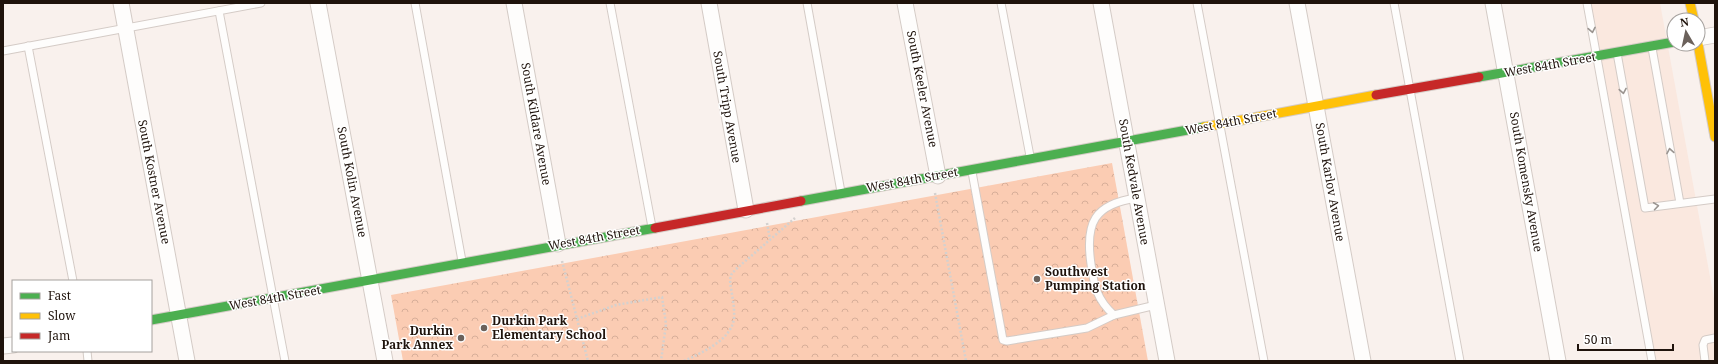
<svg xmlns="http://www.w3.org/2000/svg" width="1718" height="364" viewBox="0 0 1718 364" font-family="'Noto Serif',serif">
<defs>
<pattern id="forest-crowns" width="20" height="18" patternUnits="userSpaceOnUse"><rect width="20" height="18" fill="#fbccb3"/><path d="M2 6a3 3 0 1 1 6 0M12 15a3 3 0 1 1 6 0" fill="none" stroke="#d7ae99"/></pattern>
</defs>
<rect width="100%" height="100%" fill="#f9f1ed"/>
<!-- built -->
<path fill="#fae8df" d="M1583 3H1660L1715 304V361H1648Z"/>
<!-- forest -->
<path fill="url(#forest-crowns)" d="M1112 163 1148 361H403L391 295Z"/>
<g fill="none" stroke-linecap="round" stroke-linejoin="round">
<defs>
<g id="lane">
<path d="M415 3 462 261"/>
<path d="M610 3 652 227"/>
<path d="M807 3 841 192"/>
<path d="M1001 3 1030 156"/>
<path d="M1197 3 1264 361"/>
<path d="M1394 3 1460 361"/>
<path d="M1587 3 1652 361"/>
<path d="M219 11 285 361"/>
<path d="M28 46 73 281"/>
<path d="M1652 48 1680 203"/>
<path d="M3 51 261 3"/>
<path d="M1617 53 1645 208 1715 199"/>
<path d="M972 172 1003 340 1007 341 1087 328 1114 315 1156 305"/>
<path d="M1114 315C1097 300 1094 286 1091 264 1085 223 1094 204 1137 198"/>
<path d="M87 351 88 361"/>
<path d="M1705 361 1703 345 1705 340 1715 338"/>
</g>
<g id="street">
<path d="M121 3 187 361"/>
<path d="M318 3 385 361"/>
<path d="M514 3 558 244"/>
<path d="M709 3 746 210"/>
<path d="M905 3 938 176"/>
<path d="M1101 3 1167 361"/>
<path d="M1297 3 1363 361"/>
<path d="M1493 3 1558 361"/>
<path d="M1698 38 1715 35"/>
<path d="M3 346 13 345"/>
</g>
<g id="fast">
<path d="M1479 77 1674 42"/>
<path d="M801 201 1204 127"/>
<path d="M151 320 655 228"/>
</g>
<g id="slow">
<path d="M1690 3 1694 20"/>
<path d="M1698 44 1715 137"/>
<path d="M1204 127 1376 95"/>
</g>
<g id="jam">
<path d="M1376 95 1479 77"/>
<path d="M655 228 801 201"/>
</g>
</defs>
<!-- lane casing -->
<use href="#lane" stroke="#d4cbc6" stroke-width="9"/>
<!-- street casing -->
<use href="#street" stroke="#d4cbc6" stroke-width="17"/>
<!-- fast casing -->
<use href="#fast" stroke="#d4cbc6" stroke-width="11"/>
<!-- slow casing -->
<use href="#slow" stroke="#d4cbc6" stroke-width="11"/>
<!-- jam casing -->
<use href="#jam" stroke="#d4cbc6" stroke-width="11"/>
<!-- path -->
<g stroke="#d4d1cf" stroke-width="2.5" stroke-dasharray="2 2" stroke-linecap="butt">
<path d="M935 193 966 361"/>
<path d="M767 223 770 239"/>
<path d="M562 261 588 361"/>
<path d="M577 319 616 305 662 297 666 324 661 361"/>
<path d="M684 361C701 353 732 340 734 318 735 306 731 292 730 280L731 275 735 270 795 218"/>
</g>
<!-- lane -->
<use href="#lane" stroke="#fefdfc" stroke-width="7"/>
<!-- street -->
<use href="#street" stroke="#fefdfc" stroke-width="15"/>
<!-- fast -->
<use href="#fast" stroke="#4caf50" stroke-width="9"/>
<!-- slow -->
<use href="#slow" stroke="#ffc107" stroke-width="9"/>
<!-- jam -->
<use href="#jam" stroke="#c62828" stroke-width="9"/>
</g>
<!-- one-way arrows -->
<defs><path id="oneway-chevron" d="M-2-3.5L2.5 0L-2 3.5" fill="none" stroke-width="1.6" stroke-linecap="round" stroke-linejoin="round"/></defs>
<g stroke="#9a9490">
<use href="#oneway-chevron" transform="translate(1592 30) rotate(79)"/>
<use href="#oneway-chevron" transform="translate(1623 91) rotate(80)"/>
<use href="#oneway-chevron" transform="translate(1670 151) rotate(-100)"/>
<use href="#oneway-chevron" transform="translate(1656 206) rotate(-8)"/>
</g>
<!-- markers -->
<g fill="#6b615b" stroke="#fff" stroke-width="1.5">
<circle cx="1037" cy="279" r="4"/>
<circle cx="484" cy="328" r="4"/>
<circle cx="461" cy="338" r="4"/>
</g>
<g text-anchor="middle" stroke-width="3" stroke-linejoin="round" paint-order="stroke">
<!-- street labels -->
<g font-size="12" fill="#1f130c" stroke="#fff">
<text transform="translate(1550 65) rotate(-10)" y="4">West 84th Street</text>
<text transform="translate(922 89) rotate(79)" y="4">South Keeler Avenue</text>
<text transform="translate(727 107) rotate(80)" y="4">South Tripp Avenue</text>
<text transform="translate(1231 122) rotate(-11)" y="4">West 84th Street</text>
<text transform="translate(536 124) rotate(80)" y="4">South Kildare Avenue</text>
<text transform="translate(912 180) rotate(-10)" y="4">West 84th Street</text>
<text transform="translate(154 182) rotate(79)" y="4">South Kostner Avenue</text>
<text transform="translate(352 182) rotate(79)" y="4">South Kolin Avenue</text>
<text transform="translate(1134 182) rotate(80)" y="4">South Kedvale Avenue</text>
<text transform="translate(1330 182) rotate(80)" y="4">South Karlov Avenue</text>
<text transform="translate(1526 182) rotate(80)" y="4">South Komensky Avenue</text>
<text transform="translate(594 238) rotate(-10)" y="4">West 84th Street</text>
<text transform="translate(275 298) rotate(-10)" y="4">West 84th Street</text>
</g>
<!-- poi labels -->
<g font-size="12" font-weight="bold" fill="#1f130c" stroke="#fff" text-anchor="start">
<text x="1045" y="276">Southwest<tspan x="1045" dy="14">Pumping Station</tspan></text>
<text x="492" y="325">Durkin Park<tspan x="492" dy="14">Elementary School</tspan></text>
<text x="453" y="335" text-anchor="end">Durkin<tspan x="453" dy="14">Park Annex</tspan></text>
</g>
</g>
<!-- border -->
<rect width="1718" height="364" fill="none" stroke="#1f130c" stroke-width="8"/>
<!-- legend -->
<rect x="12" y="280" width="140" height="72" fill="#ffffff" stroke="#a5a19e"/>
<rect x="20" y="293" width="20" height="6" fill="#4caf50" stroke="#a5a19e"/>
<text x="48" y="300" font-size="12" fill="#1f130c">Fast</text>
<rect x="20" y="313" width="20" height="6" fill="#ffc107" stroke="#a5a19e"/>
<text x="48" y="320" font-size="12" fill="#1f130c">Slow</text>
<rect x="20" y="333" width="20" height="6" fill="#c62828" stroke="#a5a19e"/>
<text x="48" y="340" font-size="12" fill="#1f130c">Jam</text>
<!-- north arrow -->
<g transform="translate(1686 32) rotate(351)"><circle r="19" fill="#ffffff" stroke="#a5a19e"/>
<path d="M0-3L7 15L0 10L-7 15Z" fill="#6b615b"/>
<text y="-6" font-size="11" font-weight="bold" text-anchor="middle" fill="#1f130c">N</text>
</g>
<!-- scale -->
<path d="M1578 344v6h95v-6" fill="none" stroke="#1f130c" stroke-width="2"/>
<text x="1584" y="344" font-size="12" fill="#1f130c" stroke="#ffffff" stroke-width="3" paint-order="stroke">50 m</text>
</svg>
